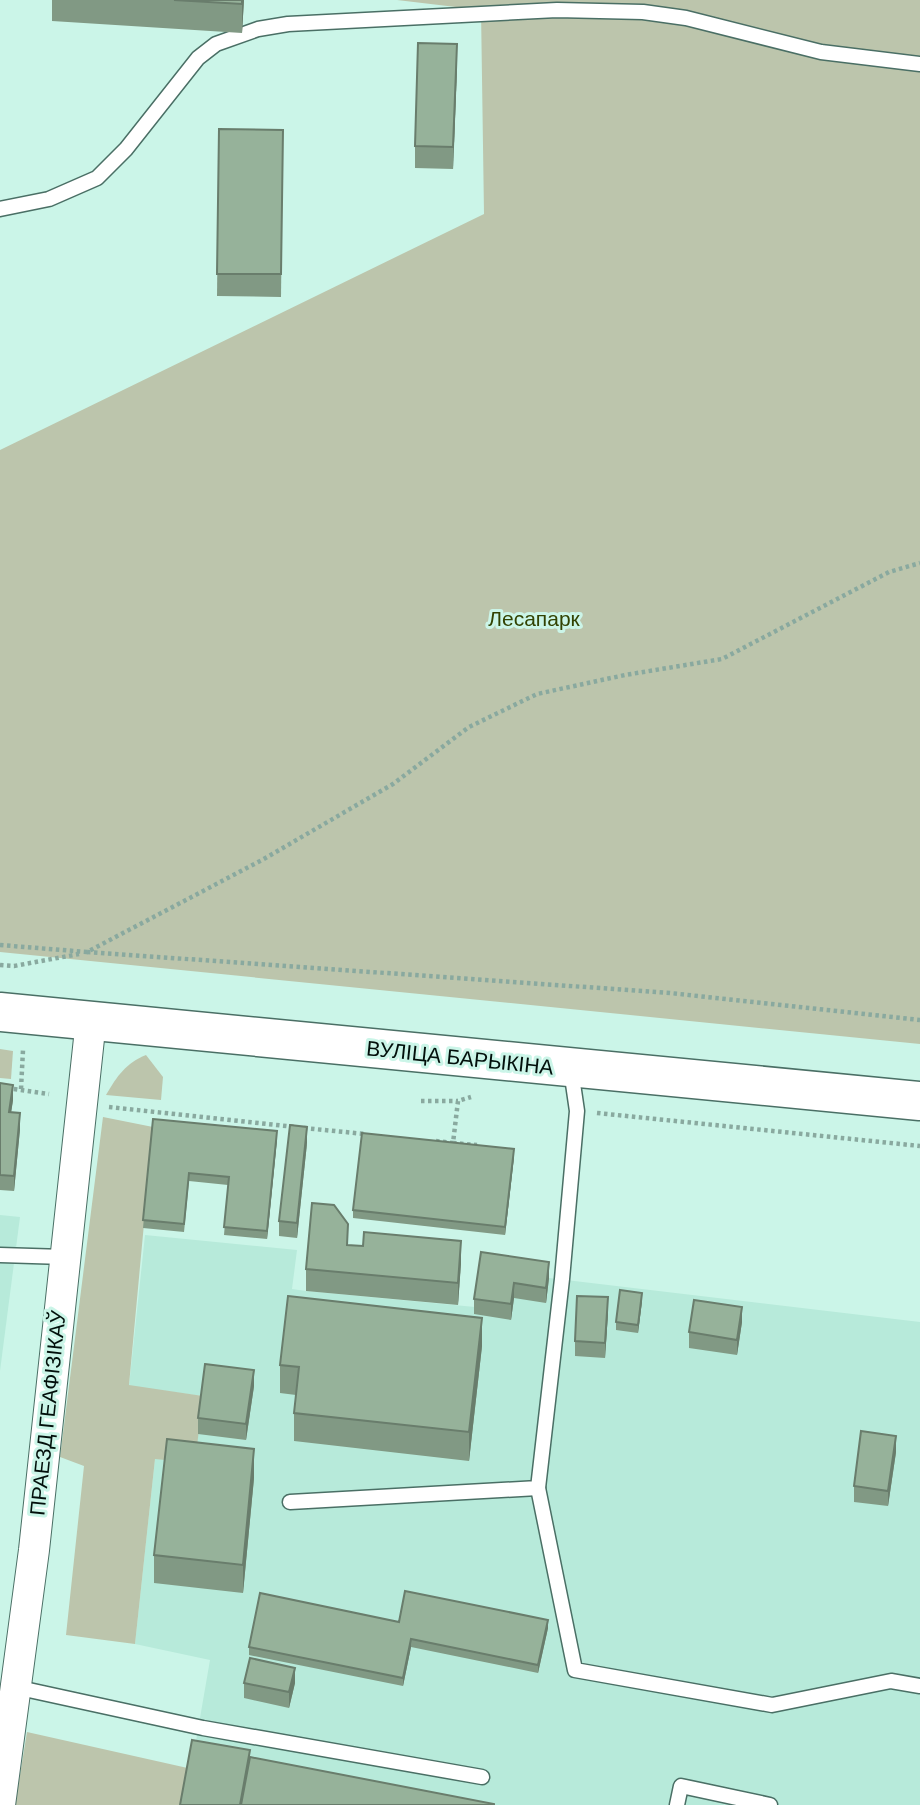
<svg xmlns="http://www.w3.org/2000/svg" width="920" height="1805" viewBox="0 0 920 1805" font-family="'DM Sans',sans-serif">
<rect width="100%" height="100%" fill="#cbf5e8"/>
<!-- built -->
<g fill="#b7eada">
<path d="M0 1215 20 1217 0 1371Z"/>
<path d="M145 1235 297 1250 292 1289 306 1291 475 1307 549 1278 920 1322V1805H185L210 1660 135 1644 155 1459 202 1396 129 1386Z"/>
</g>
<!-- green -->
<g fill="#bcc5ac">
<path d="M397 0H920V1044L0 952V450L484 214 481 10Z"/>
<path d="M0 1049 13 1051 11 1079 0 1078Z"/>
<path d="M146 1055 163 1077 161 1100 106 1095C117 1076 126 1063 146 1055Z"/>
<path d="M103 1117 153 1127 129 1385 203 1396 195 1463 155 1459 135 1644 66 1635 84 1466 60 1457Z"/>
<path d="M27 1732 192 1769 185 1805H15Z"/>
</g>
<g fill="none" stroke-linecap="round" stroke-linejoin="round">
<defs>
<g id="service">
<path d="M0 209 49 199 97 178 126 149 198 58 216 44 258 29 288 24 557 10 643 12 686 18 821 52 920 64"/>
<path d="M0 1255 64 1257"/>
<path d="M538 1488 575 1670 772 1705 891 1681 920 1686"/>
<path d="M290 1502 538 1488 562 1279 577 1111 571 1070"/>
<path d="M15 1687 203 1728 482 1777"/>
<path d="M677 1805 681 1786 770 1805"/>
</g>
<path id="minor" d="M0 1805 34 1550 91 1020"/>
<path id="primary" d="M0 1012 920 1101"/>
</defs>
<!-- service casing -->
<use href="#service" stroke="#4a6f65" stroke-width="17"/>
<!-- minor casing -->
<use href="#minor" stroke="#4a6f65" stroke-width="32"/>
<!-- primary casing -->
<use href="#primary" stroke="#4a6f65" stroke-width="41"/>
<!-- path -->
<g stroke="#89a99f" stroke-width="4.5" stroke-dasharray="3.5 3.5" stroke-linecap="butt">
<path d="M0 945 87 952 262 860 393 784 469 727 537 694 625 675 722 659 889 572 920 563"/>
<path d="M87 952 670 993 920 1020"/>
<path d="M0 965 14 966 79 954"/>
<path d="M0 1087 49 1094"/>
<path d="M21 1089 23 1050"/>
<path d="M421 1101H458"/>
<path d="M109 1107 295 1127"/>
<path d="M597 1113 920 1146"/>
<path d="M304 1128 365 1134"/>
<path d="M436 1141 453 1143 458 1101 471 1097"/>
<path d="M453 1143 477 1145"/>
</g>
<!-- service -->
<use href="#service" stroke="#fff" stroke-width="14"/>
<!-- minor -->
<use href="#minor" stroke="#fff" stroke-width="30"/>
<!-- primary -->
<use href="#primary" stroke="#fff" stroke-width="38"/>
</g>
<!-- wall -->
<g fill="#819984">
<path d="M52 0H244L242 33 52 21Z"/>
<path d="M457 67 453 169 415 168V146Z"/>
<path d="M219 129 283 130 281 297 217 296Z"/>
<path d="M0 1083 13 1100 11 1112 20 1129 14 1191 0 1190Z"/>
<path d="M153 1119 277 1139 267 1239 224 1235 228 1185 189 1181 184 1232 143 1228Z"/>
<path d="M307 1143 297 1238 279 1236V1221Z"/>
<path d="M514 1157 505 1235 353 1218V1210Z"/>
<path d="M348 1245 461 1263 458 1305 306 1291V1269Z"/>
<path d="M481 1252 549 1278 546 1303 514 1298 511 1320 474 1314V1299Z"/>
<path d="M642 1301 638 1333 616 1330V1322Z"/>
<path d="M608 1313 605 1358 575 1356V1341Z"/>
<path d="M742 1322 737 1355 689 1348V1332Z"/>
<path d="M482 1346 469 1461 294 1441V1413L296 1395 280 1393V1365Z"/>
<path d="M254 1386 246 1440 198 1434V1418Z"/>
<path d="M896 1452 888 1506 854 1502V1486Z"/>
<path d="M254 1478 243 1593 154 1583V1555Z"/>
<path d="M399 1622 548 1628 538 1673 411 1647 403 1686 249 1655V1647Z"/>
<path d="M244 1683H295L289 1708 244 1698Z"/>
</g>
<!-- shaded-wall -->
<g fill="#697d6c">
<path d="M242 0H244L242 33Z"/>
<path d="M457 44V67L453 169V147Z"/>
<path d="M13 1085V1100L9 1127V1112Z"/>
<path d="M20 1113V1129L14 1191V1176Z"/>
<path d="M307 1127V1143L297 1238V1223Z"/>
<path d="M277 1131V1139L267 1239V1231Z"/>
<path d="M514 1149V1157L505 1235V1227Z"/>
<path d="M461 1241V1263L458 1305V1283Z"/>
<path d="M549 1262V1278L546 1303V1288Z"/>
<path d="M514 1283V1298L511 1320V1304Z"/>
<path d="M642 1293V1301L638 1333V1325Z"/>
<path d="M608 1297V1313L605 1358V1343Z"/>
<path d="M742 1307V1322L737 1355V1340Z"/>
<path d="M482 1318V1346L469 1461V1432Z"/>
<path d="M254 1370V1386L246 1440V1424Z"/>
<path d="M896 1436V1452L888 1506V1491Z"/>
<path d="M254 1449V1478L243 1593V1565Z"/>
<path d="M548 1620V1628L538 1673V1665Z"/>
<path d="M411 1639V1647L403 1686V1678Z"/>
<path d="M295 1668V1683L289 1708V1692Z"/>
</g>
<!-- building -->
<g fill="#96b29a" stroke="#697d6c" stroke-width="2">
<path d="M174 0H242V4Z"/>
<path d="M418 43 457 44 453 147 415 146Z"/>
<path d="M219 129 283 130 281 274H217Z"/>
<path d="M0 1083 13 1085 9 1112 20 1113 14 1176 0 1175Z"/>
<path d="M153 1119 277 1131 267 1231 224 1227 229 1177 189 1173 184 1224 143 1220Z"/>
<path d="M290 1125 307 1127 297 1223 279 1221Z"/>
<path d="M362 1133 514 1149 505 1227 353 1210Z"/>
<path d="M312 1203 334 1205 348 1224 347 1245 363 1246 364 1232 461 1241 458 1283 306 1269Z"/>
<path d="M481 1252 549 1262 546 1288 514 1283 511 1304 474 1299Z"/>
<path d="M620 1290 642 1293 638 1325 616 1322Z"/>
<path d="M288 1296 482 1318 469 1432 294 1413 299 1367 280 1365Z"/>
<path d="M577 1296 608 1297 605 1343 575 1341Z"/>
<path d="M694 1300 742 1307 737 1340 689 1332Z"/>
<path d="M205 1364 254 1370 246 1424 198 1418Z"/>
<path d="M861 1431 896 1436 888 1491 854 1486Z"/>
<path d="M167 1439 254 1449 243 1565 154 1555Z"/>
<path d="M405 1591 548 1620 538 1665 411 1639 403 1678 249 1647 260 1593 399 1622Z"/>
<path d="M250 1658 295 1668 289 1692 244 1683Z"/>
<path d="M192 1740 250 1750 240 1805H180Z"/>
<path d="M250 1757 494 1804V1805H241Z"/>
</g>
<g text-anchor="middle" stroke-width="6" stroke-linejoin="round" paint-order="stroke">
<!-- park labels -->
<g font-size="21" fill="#324202" stroke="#cbf5e8">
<text x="534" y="626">Лесапарк</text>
</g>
<!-- street labels -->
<g font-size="21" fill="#020f0b" stroke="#cbf5e8">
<text transform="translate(460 1058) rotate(6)" y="7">ВУЛІЦА БАРЫКІНА</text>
<text transform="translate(48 1413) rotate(-84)" y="7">ПРАЕЗД ГЕАФІЗІКАЎ</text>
</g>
</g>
</svg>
